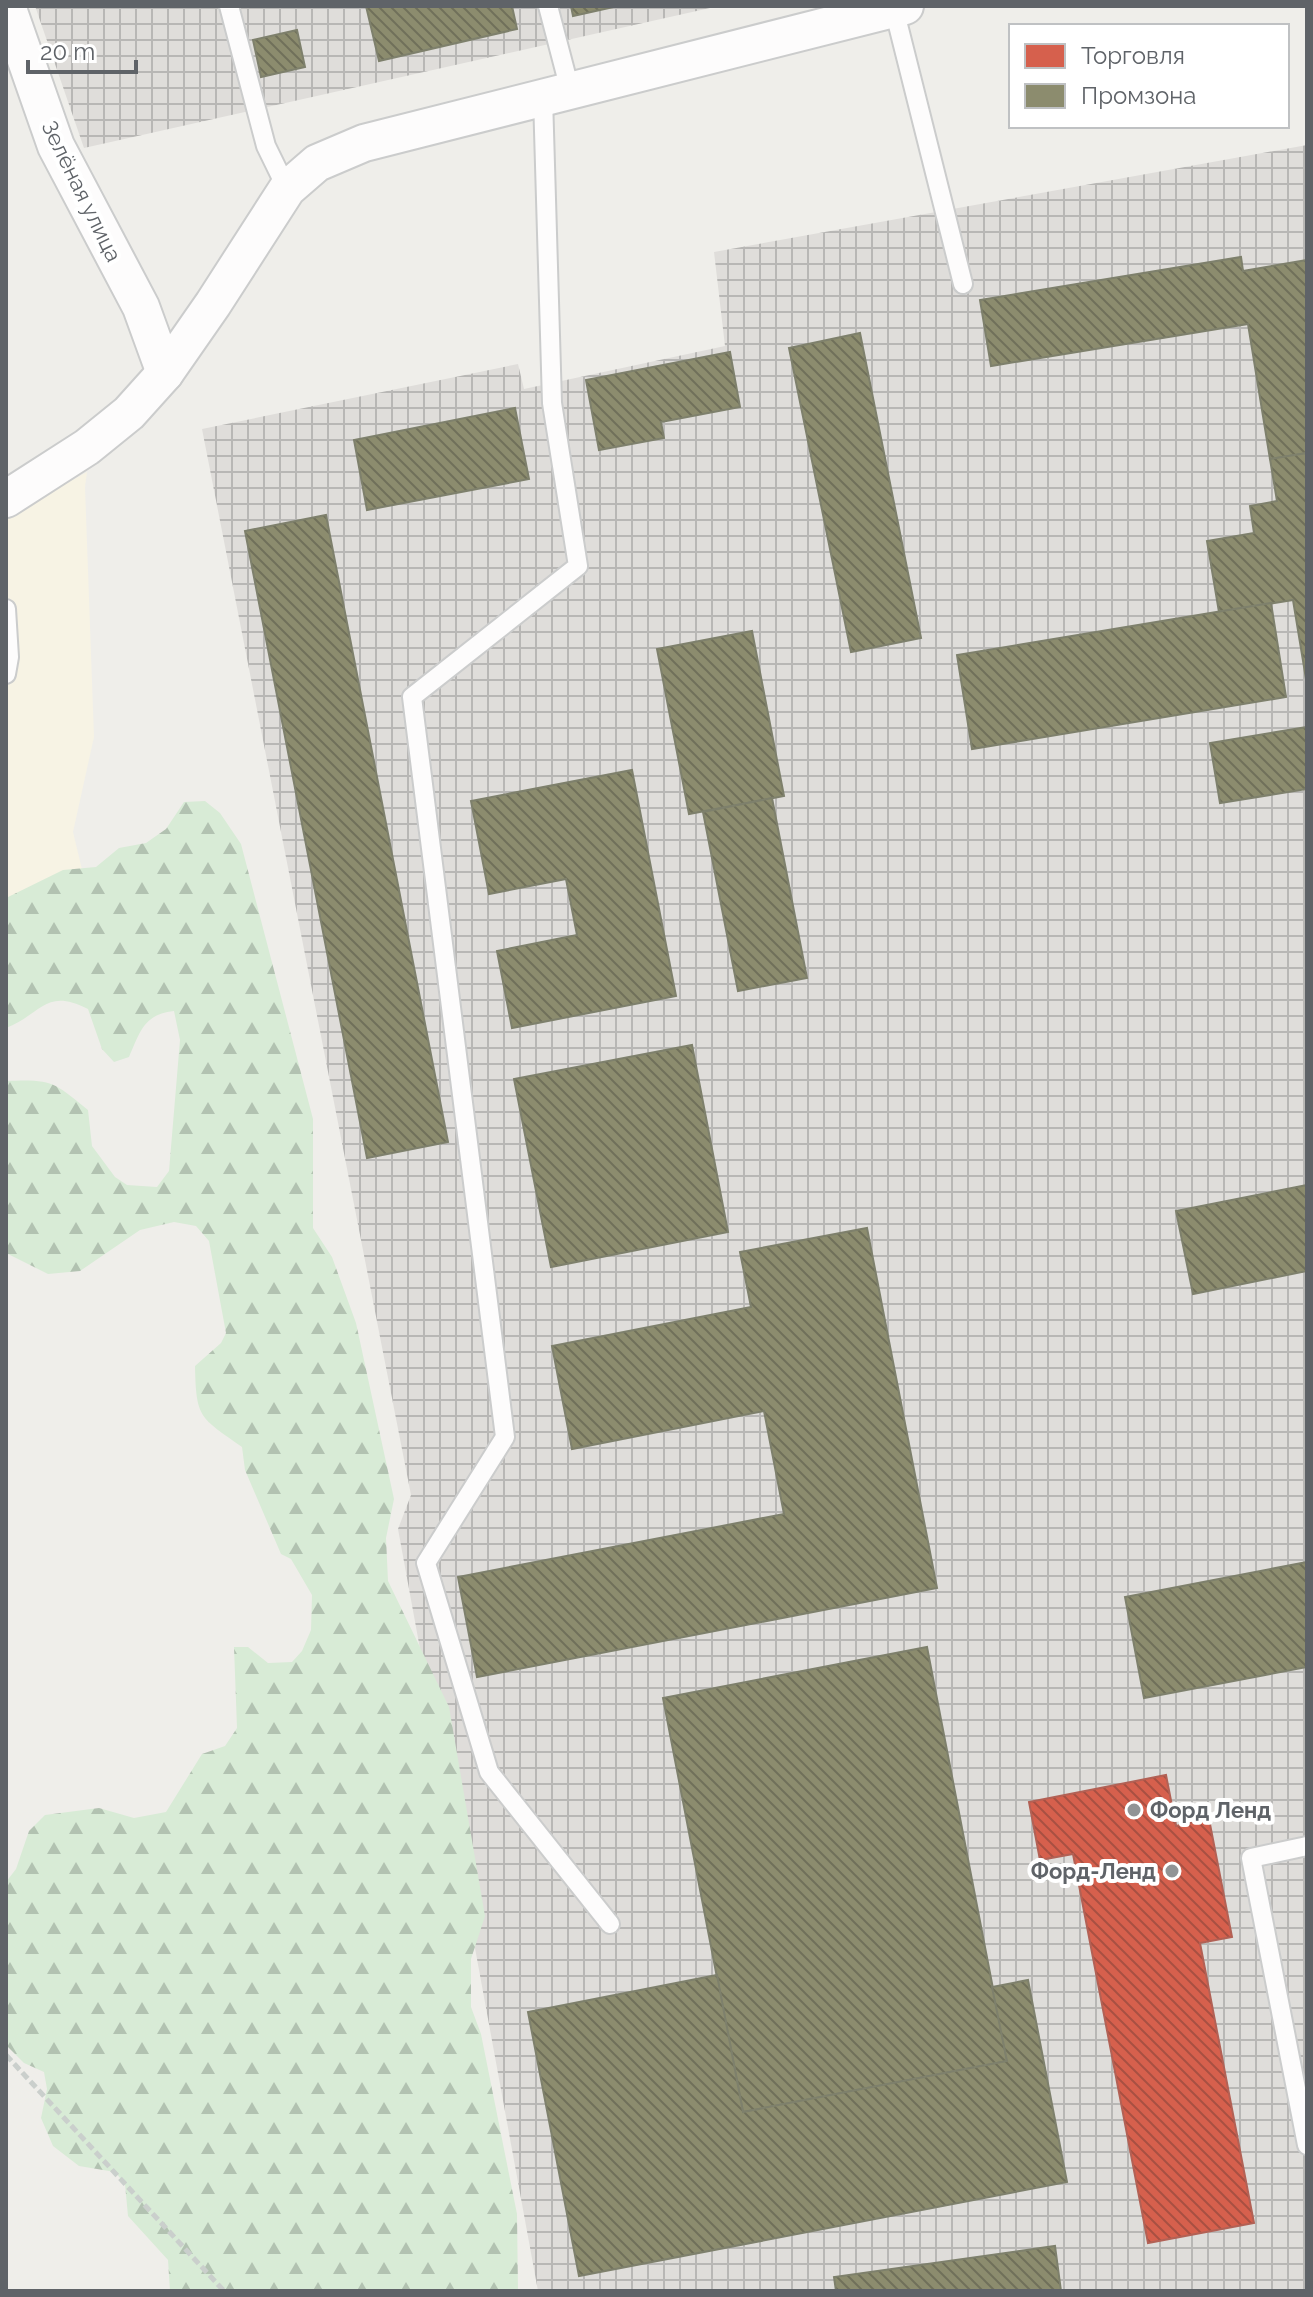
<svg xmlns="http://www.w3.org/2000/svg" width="1313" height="2297" viewBox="0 0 1313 2297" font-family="Raleway,sans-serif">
<defs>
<pattern id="industrial-grid" width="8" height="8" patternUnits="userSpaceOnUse" patternTransform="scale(2)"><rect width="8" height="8" fill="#dfddda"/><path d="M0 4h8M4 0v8" fill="none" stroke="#b8b7b5"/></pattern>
<pattern id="forest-firs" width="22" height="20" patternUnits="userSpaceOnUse" patternTransform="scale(2)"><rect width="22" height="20" fill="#d8ebd6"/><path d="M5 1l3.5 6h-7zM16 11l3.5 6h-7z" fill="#b2c2b1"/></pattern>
<pattern id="shops-back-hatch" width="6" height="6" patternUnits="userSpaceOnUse" patternTransform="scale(2)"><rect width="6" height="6" fill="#d6604d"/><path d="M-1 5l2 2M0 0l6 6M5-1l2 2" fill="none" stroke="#a85042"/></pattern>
<pattern id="industry-back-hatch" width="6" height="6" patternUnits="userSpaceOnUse" patternTransform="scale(2)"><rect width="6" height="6" fill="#8c8c6e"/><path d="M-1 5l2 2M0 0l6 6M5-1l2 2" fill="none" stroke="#70705a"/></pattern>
</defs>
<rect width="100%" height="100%" fill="#efeeea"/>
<!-- commercial -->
<path fill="#f7f3e4" d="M87 472 85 487 94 737 73 832 99 940 6 961V517Z"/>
<!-- industrial -->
<g fill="url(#industrial-grid)">
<path d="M35 6H719L84 148Z"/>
<path d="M1307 145V2291H538L398 1529 411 1495 202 429 518 364 524 389 725 346 714 252Z"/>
</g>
<!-- forest -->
<path fill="url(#forest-firs)" d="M205 801 220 813 241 844 313 1119V1228L332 1257 356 1323 394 1499 386 1538 388 1581 449 1707 485 1916 471 1959V2007L481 2034 517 2214 518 2291H170L168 2260 128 2216 125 2184 115 2172 79 2166 53 2146 41 2118 47 2089 44 2072 24 2063 6 2045V1882L16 1869 29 1831 45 1815 99 1808 134 1818 166 1812 202 1754 225 1746 237 1728 234 1647H248L268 1663 292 1662 302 1651 311 1630 312 1595 291 1559 281 1554 245 1470 242 1447C200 1417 196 1419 195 1366L221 1343 226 1333 209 1241 196 1226 174 1222 140 1230 80 1271 48 1274 6 1253V1081C52 1079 54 1082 88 1110L92 1146 115 1177 127 1185 157 1187 169 1171 180 1040 174 1011C144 1014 140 1032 129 1057L114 1062 102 1049 88 1009C45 987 42 1014 6 1028V898L63 870 96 867 119 848 146 843 166 829 184 802Z"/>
<!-- shops -->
<path fill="url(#shops-back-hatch)" stroke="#b26155" stroke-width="2" d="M1166 1775 1176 1826 1209 1819 1232 1937 1200 1943 1254 2223 1148 2243 1073 1854 1040 1860 1029 1802Z"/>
<!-- industry -->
<g fill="url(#industry-back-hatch)" stroke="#7e806c" stroke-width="2">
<path d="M366 6H512L517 29 379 61Z"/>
<path d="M571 6H618L573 16Z"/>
<path d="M297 30 305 67 261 77 253 40Z"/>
<path d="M1241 257 1243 271 1307 260V453L1270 459 1248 324 991 366 980 300Z"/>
<path d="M860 333 921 638 851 652 789 348Z"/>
<path d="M730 352 740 407 661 422 664 438 599 450 586 380Z"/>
<path d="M515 408 529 479 367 510 354 440Z"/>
<path d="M1307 453V685L1293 600 1219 612 1207 541 1254 533 1250 506 1277 501 1270 459Z"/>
<path d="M326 515 448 1142 367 1158 245 531Z"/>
<path d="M1271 603 1286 697 972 749 957 655Z"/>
<path d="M752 631 784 796 689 814 657 649Z"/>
<path d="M1307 727V789L1220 803 1210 743Z"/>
<path d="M632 770 676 996 512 1028 497 951 577 935 566 879 489 894 471 801Z"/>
<path d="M772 798 807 978 738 991 703 812Z"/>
<path d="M692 1045 728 1232 551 1267 514 1079Z"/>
<path d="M1307 1185V1271L1193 1294 1176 1211Z"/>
<path d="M867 1228 937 1588 477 1677 458 1577 784 1514 764 1411 572 1449 552 1346 751 1307 740 1252Z"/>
<path d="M1307 1562V1667L1144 1698 1125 1597Z"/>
<path d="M927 1647 1007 2061 743 2112 663 1698Z"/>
<path d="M717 1975 743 2112 1007 2061 992 1987 1028 1980 1067 2182 579 2276 528 2012Z"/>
<path d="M1055 2246 1061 2291H836L834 2277Z"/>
</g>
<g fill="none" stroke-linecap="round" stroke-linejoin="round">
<defs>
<g id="lane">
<path d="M229 6 266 146 287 189"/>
<path d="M548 6 570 90"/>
<path d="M894 9 963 284"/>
<path d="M543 97 552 403 578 566 412 697 505 1437 426 1563 489 1772 610 1924"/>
<path d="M6 609 9 657 6 674"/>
<path d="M1307 1846 1251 1858 1307 2145"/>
</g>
<g id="street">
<path d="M7 6 56 146 141 307 165 373"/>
<path d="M6 499 87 447 129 413 165 373 213 304 287 189 317 163 364 143 905 6"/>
</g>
</defs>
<!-- lane casing -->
<use href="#lane" stroke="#cbcccc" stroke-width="22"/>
<!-- street casing -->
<use href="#street" stroke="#cbcccc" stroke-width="40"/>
<!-- path -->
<path stroke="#cacfcc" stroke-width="5" stroke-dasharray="8 4" stroke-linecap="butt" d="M6 2055 224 2291"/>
<!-- lane -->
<use href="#lane" stroke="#fdfcfc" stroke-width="18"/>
<!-- street -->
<use href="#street" stroke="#fdfcfc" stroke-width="36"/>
</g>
<!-- markers -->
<g fill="#919496" stroke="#fff" stroke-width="3">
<circle cx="1134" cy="1810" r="8"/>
<circle cx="1172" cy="1871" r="8"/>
</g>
<g text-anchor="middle" stroke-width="8" stroke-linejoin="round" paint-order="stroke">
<!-- street labels -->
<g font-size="22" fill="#5f6368" stroke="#fff">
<text transform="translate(82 191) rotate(64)" y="8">Зелёная улица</text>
</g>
<!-- poi labels -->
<g font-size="22" font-weight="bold" fill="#5f6368" stroke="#fff" text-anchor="start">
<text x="1150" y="1818">Форд Ленд</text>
<text x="1156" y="1879" text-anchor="end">Форд-Ленд</text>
</g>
</g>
<!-- border -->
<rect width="1313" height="2297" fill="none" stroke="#5f6368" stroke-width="16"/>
<!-- legend -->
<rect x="1009" y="24" width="280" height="104" fill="#ffffff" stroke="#bfc1c3" stroke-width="2"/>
<rect x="1025" y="44" width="40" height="24" fill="#d6604d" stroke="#bfc1c3" stroke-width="2"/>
<text x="1081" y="64" font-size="24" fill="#5f6368">Торговля</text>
<rect x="1025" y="84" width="40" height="24" fill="#8c8c6e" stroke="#bfc1c3" stroke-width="2"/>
<text x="1081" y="104" font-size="24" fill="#5f6368">Промзона</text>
<!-- scale -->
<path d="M28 60v12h108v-12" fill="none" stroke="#5f6368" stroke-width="4"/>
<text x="40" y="60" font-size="24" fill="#5f6368" stroke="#ffffff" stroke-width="6" paint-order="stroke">20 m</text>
</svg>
